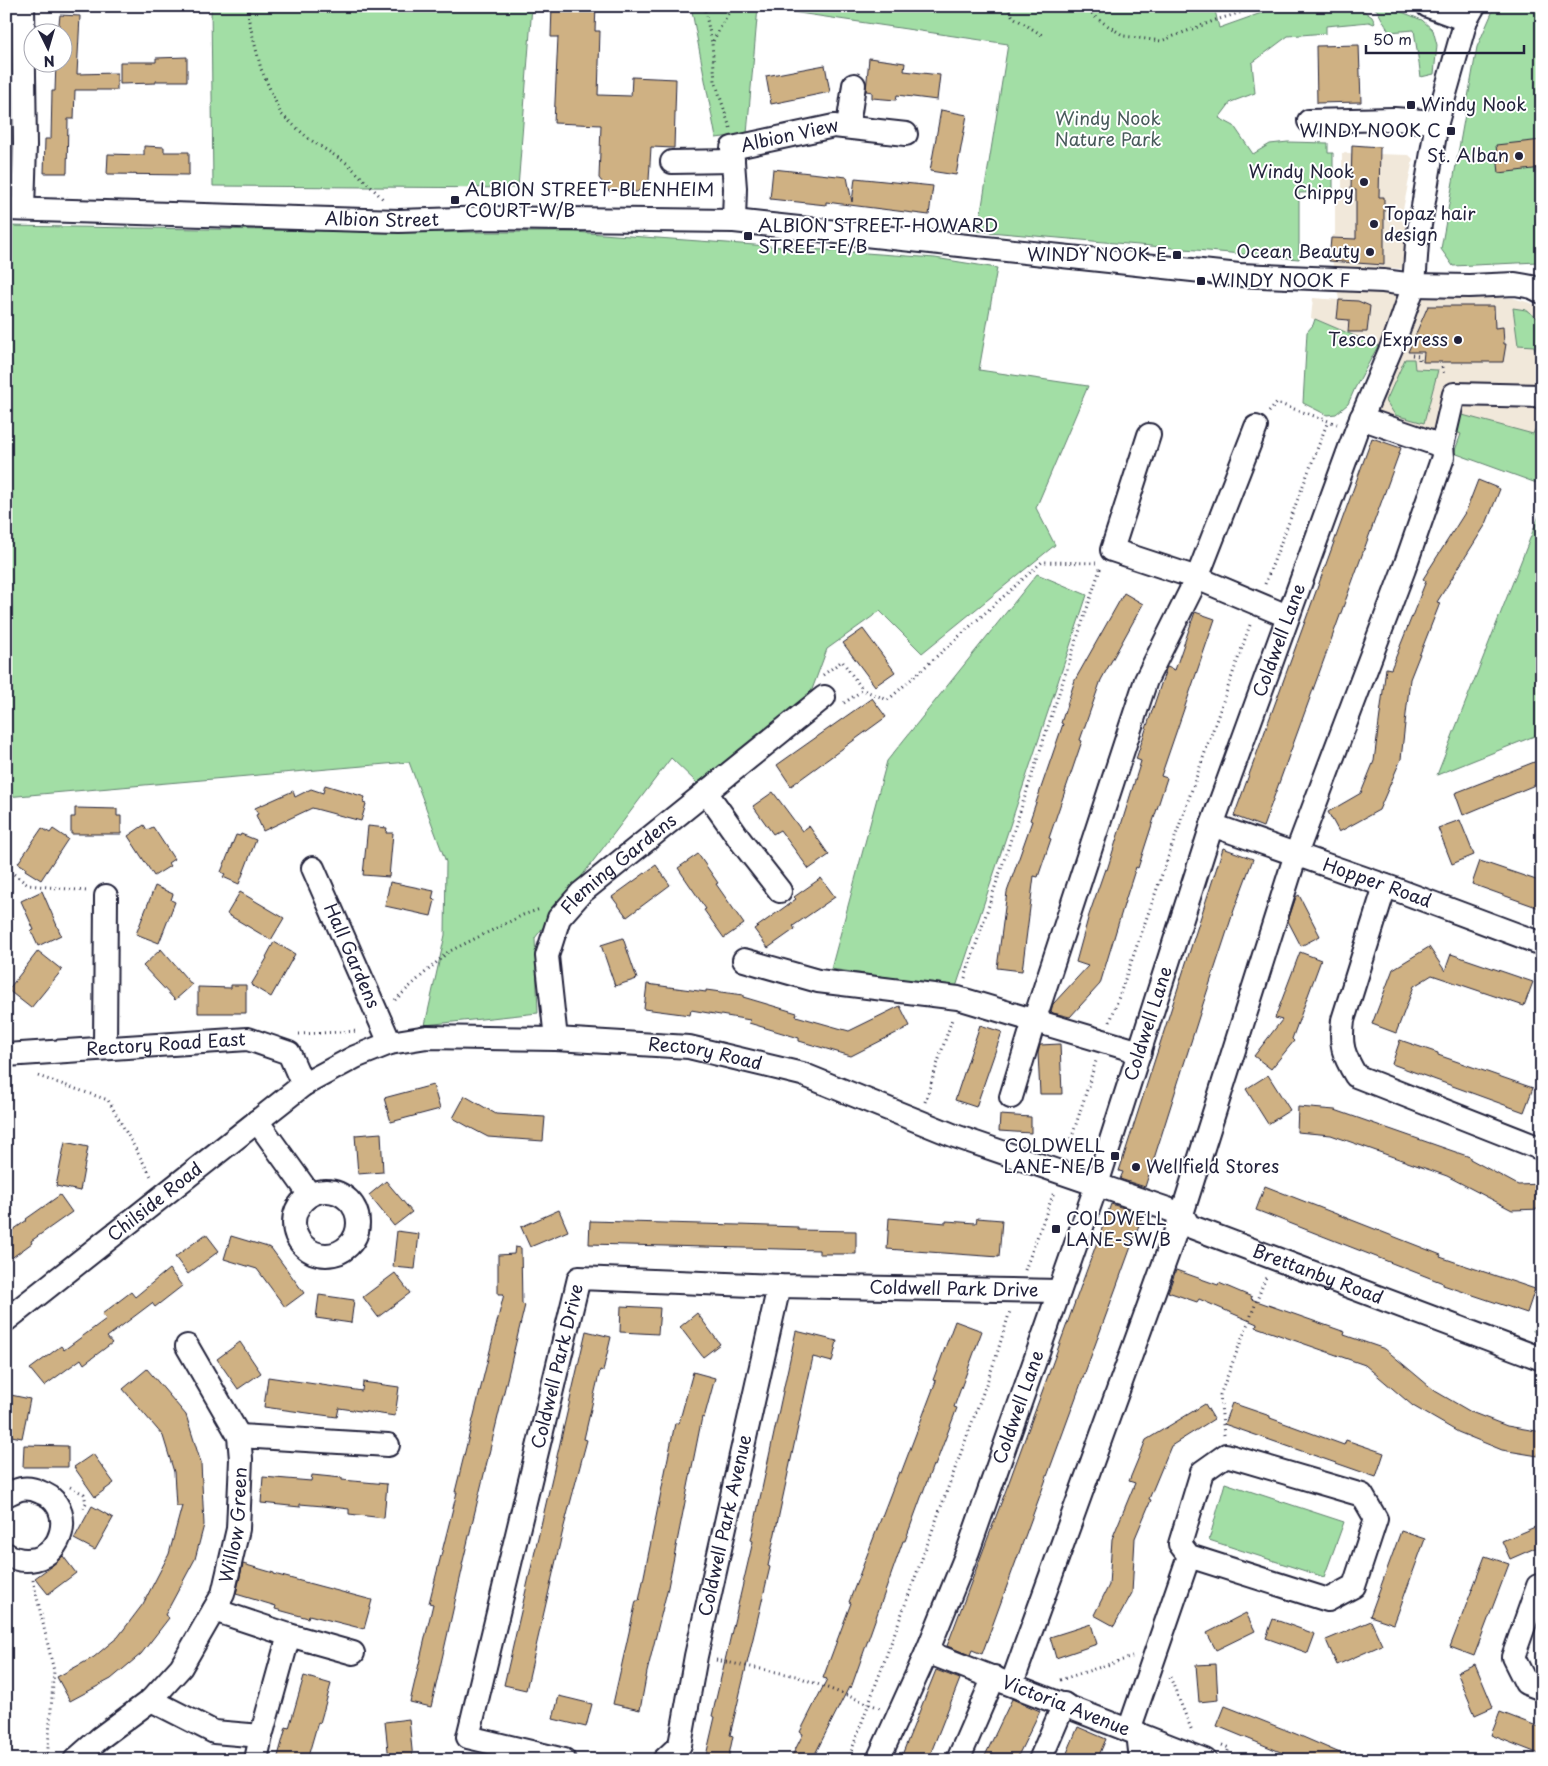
<svg xmlns="http://www.w3.org/2000/svg" width="1548" height="1766" viewBox="0 0 1548 1766" font-family="'Playpen Sans',sans-serif">
<rect width="100%" height="100%" fill="#fff"/>
<filter id="ink" filterUnits="userSpaceOnUse"><feTurbulence type="fractalNoise" baseFrequency=".02" numOctaves="2"/><feDisplacementMap in="SourceGraphic" scale="10" xChannelSelector="R" yChannelSelector="G"/><feConvolveMatrix kernelMatrix="1 2 1 2 8 2 1 2 1" color-interpolation-filters="sRGB"/></filter>
<g filter="url(#ink)">
<!-- built -->
<path fill="#f1e8da" d="M1342 153 1409 155 1413 159 1401 220 1413 233 1409 261 1403 269 1391 268 1389 291 1513 298 1534 304 1542 310V453L1369 417 1400 353 1377 346 1311 318 1313 298 1339 300 1332 259 1333 235H1335V193L1342 192Z"/>
<!-- green -->
<g fill="#a2dea5" stroke="#628070">
<path d="M211 6H532L518 188 213 186Z"/>
<path d="M691 6H1214L1219 28 1281 6H1357L1372 17 1375 23 1374 24 1369 22 1326 26V33L1288 36 1252 63 1255 93 1231 102 1219 118 1234 126 1253 154 1270 144 1288 142 1328 143V153H1333V192L1299 193V259L978 231 1008 44 758 7 747 134 716 138Z"/>
<path d="M1371 6H1387L1422 20 1433 30 1437 45 1434 74 1421 77 1414 30 1389 32 1377 10Z"/>
<path d="M1495 6H1542V264L1538 262 1453 266 1441 249 1477 47Z"/>
<path d="M6 226 401 232H574L935 258 997 268 979 370 1088 386 1036 508 1055 545 922 653 880 611 827 649 810 695 697 783 671 758 535 938 538 1013 425 1025 445 935 446 862 409 762 6 797Z"/>
<path d="M1513 308 1526 310 1542 321V346L1535 350 1534 346 1518 345Z"/>
<path d="M1315 319 1378 346 1355 388 1348 404 1336 414 1327 415 1303 403 1307 332 1313 325Z"/>
<path d="M1405 359H1414L1415 369 1438 370 1424 423 1395 415 1386 401Z"/>
<path d="M1455 413 1533 434 1542 415V485L1454 453 1461 434 1451 430Z"/>
<path d="M1542 508V733L1437 775Z"/>
<path d="M1037 574 1087 595 956 987 831 969 887 761Z"/>
<path d="M1542 1299V1335L1533 1331Z"/>
<path d="M1225 1483 1344 1522 1324 1577 1209 1540Z"/>
</g>
<!-- building -->
<g fill="#cfb183" stroke="#22223b">
<path d="M552 6H596L595 31H600L598 95 631 96 632 77 676 79 674 148 651 147 649 180 637 192 609 191 599 178 601 125 554 123 558 37H551Z"/>
<path d="M60 15 80 16 77 74 117 73V90H75L74 119H68L67 173H44L45 139H51L52 91H55L56 62H62V32H58Z"/>
<path d="M1359 45 1361 102 1317 103 1316 46Z"/>
<path d="M187 57V81H156V83L120 84V62H156V58Z"/>
<path d="M869 58 905 63 904 71 940 75 937 100 897 95 896 100 872 98V92L866 91Z"/>
<path d="M825 65 830 92 771 104 766 76Z"/>
<path d="M941 110 967 115 956 175 930 171Z"/>
<path d="M1542 140V168L1499 173 1496 145Z"/>
<path d="M1352 145 1380 147 1379 197H1384V265L1329 261 1331 238 1356 239V190H1351Z"/>
<path d="M144 146 164 147V152H189V175L107 174 108 154 144 155Z"/>
<path d="M773 169 847 177 852 202 855 178 933 186 929 215 826 202V205L770 199Z"/>
<path d="M1339 300 1358 301 1370 306 1367 332H1348L1349 320 1337 319Z"/>
<path d="M1428 306H1494L1495 328 1503 327 1504 344H1506L1503 362H1423L1424 352H1408Z"/>
<path d="M1372 438 1401 448 1263 827 1234 816Z"/>
<path d="M1478 480 1500 489 1486 524 1437 602 1440 603 1410 679 1401 759 1379 810 1339 832 1328 812 1361 793 1374 761 1386 668 1391 669 1426 581 1423 579 1466 511Z"/>
<path d="M1124 593 1143 604 1101 680 1080 740 1082 741 1049 838 1051 839 1038 877 1034 876 1022 971 997 968 1007 892 1032 821 1030 820 1063 724 1061 723 1075 680Z"/>
<path d="M1195 612 1215 619 1161 776 1167 778 1138 868 1136 867 1126 898 1100 984 1070 1017 1053 1013 1051 1011 1053 1004 1088 966 1076 962 1089 915 1105 869 1107 870 1141 761 1136 759 1166 669 1167 667 1175 670Z"/>
<path d="M863 629 895 672 875 686 843 643Z"/>
<path d="M872 698 886 717 791 786 777 765Z"/>
<path d="M1542 759V782L1463 815 1455 793Z"/>
<path d="M325 785 365 797 363 803 366 804 361 821 312 808 263 831 256 815 258 814 255 808 293 791 295 797 311 789 323 793Z"/>
<path d="M773 792 802 831 809 826 829 855 809 869 780 830 773 834 753 806Z"/>
<path d="M75 808 117 809V816H121V834H71V817H75Z"/>
<path d="M1460 820 1474 855 1452 864 1438 828Z"/>
<path d="M144 825 147 830 153 827 174 859 168 863 170 866 154 876 128 836Z"/>
<path d="M368 826 387 828 386 833H393L389 877 363 875Z"/>
<path d="M42 828 50 833 53 829 68 839 41 880 25 870 26 868 18 863Z"/>
<path d="M241 834 256 840 239 884 223 877 225 874 221 872 236 835 240 836Z"/>
<path d="M1223 848 1253 859 1234 910 1203 1004 1145 1187 1120 1179 1123 1172 1119 1171Z"/>
<path d="M698 854 718 883 716 884 744 924 724 938 704 910 706 909 678 868Z"/>
<path d="M1480 861 1542 882V909L1472 884Z"/>
<path d="M656 865 670 885 627 917 612 897Z"/>
<path d="M821 878 835 897 793 926 795 929 768 948 754 929 796 899 794 897Z"/>
<path d="M390 882 434 891 432 899 435 900 431 916 385 906Z"/>
<path d="M155 886 173 894 171 900 175 902 159 943 136 934Z"/>
<path d="M42 891 61 935 38 946 31 931 34 930 21 901Z"/>
<path d="M240 892 284 918 271 940 227 914Z"/>
<path d="M1299 895 1320 936 1301 946 1288 921 1296 897Z"/>
<path d="M623 938 637 979 615 986 601 945Z"/>
<path d="M274 942 295 954 271 997 251 985 267 958 266 957Z"/>
<path d="M1429 947 1445 971 1451 954 1533 982 1524 1006 1432 975 1414 986 1396 1033 1372 1024 1393 969Z"/>
<path d="M161 949 192 985 175 1000 143 966Z"/>
<path d="M38 951 62 970 31 1008 8 990Z"/>
<path d="M1300 952 1321 960 1292 1039 1294 1041 1271 1069 1254 1056 1282 1020 1275 1018Z"/>
<path d="M647 984 706 992V990L743 995V997L797 1013 796 1016 849 1031 900 1006 910 1026 851 1056 799 1041V1038L749 1023 750 1020 691 1010 690 1015 644 1009Z"/>
<path d="M231 985H246V1013H198V987L231 988Z"/>
<path d="M980 1025 1002 1032 976 1107 955 1100Z"/>
<path d="M1400 1040 1438 1053V1055L1533 1088 1524 1112 1392 1064Z"/>
<path d="M1060 1044 1062 1094H1040L1038 1053 1040 1045Z"/>
<path d="M1268 1075 1290 1110 1268 1124 1246 1089Z"/>
<path d="M433 1085 440 1109 391 1122 384 1098Z"/>
<path d="M465 1096 496 1114 545 1117 543 1141 488 1137 469 1127 453 1118Z"/>
<path d="M1298 1107 1335 1110 1470 1157V1159L1518 1185 1542 1184V1209L1512 1210 1447 1176 1331 1135 1297 1132Z"/>
<path d="M1000 1115 1031 1117V1133L999 1131Z"/>
<path d="M381 1133 383 1172 358 1174 355 1135Z"/>
<path d="M65 1142 88 1147 80 1191 56 1186Z"/>
<path d="M386 1181 412 1212 394 1226 369 1195Z"/>
<path d="M1265 1186 1441 1255 1440 1257 1535 1289 1527 1313 1443 1285V1283L1256 1210Z"/>
<path d="M60 1195 72 1212 31 1241 32 1243 6 1262V1235L27 1220 26 1219Z"/>
<path d="M1111 1204 1143 1214 982 1654 972 1650 970 1655 947 1646 1009 1482Z"/>
<path d="M559 1210 568 1231 530 1247 521 1227Z"/>
<path d="M889 1218 946 1223V1221L976 1223 977 1218 1002 1220 999 1257 887 1249Z"/>
<path d="M590 1221 738 1225 798 1227V1230L856 1231V1254H819V1250L589 1244Z"/>
<path d="M397 1231 419 1234 415 1269 393 1267Z"/>
<path d="M206 1234 219 1251 188 1274 175 1257Z"/>
<path d="M231 1236 271 1248 304 1293 285 1307 257 1269 224 1259Z"/>
<path d="M515 1247 521 1248 522 1304 525 1305 462 1565 463 1566 431 1707 410 1702 433 1604 429 1603 449 1524 457 1492H455L504 1294H498V1255L514 1254Z"/>
<path d="M169 1269 182 1286 155 1307 152 1303 107 1337 112 1343 84 1364 81 1359 44 1386 30 1369 61 1346 64 1350 106 1319 102 1314 131 1292 135 1297Z"/>
<path d="M1176 1270 1218 1285 1219 1283 1252 1297 1251 1299 1345 1332 1344 1335 1385 1349 1435 1391 1471 1412 1507 1426 1542 1432 1538 1456 1502 1450 1458 1432 1413 1406 1365 1365 1256 1327 1257 1324 1199 1299 1197 1302 1168 1292Z"/>
<path d="M395 1273 410 1293 378 1317 363 1297Z"/>
<path d="M319 1295 354 1300 351 1323 316 1318Z"/>
<path d="M621 1306 660 1308 658 1334 620 1332Z"/>
<path d="M697 1313 720 1344 703 1357 680 1327Z"/>
<path d="M955 1321 982 1331 954 1407 957 1408 935 1466 933 1465 905 1541H903L851 1688 849 1687 812 1760H790L803 1734 800 1732 827 1679 823 1678 851 1603 849 1602 899 1472 901 1473 936 1381 933 1380Z"/>
<path d="M586 1331 611 1337 603 1371 600 1370 584 1439 587 1440 563 1530 526 1690 504 1685Z"/>
<path d="M796 1331 837 1341 832 1362 813 1357 768 1566 770 1567 730 1735 733 1736 728 1760H705L715 1717 712 1716 753 1541 751 1540Z"/>
<path d="M240 1342 261 1373 238 1389 217 1359Z"/>
<path d="M147 1369 186 1415 201 1463 204 1525 195 1559 165 1615 169 1618 141 1654 111 1679 70 1701 57 1677 94 1657 107 1646 118 1637 143 1604 169 1554 182 1506H176L174 1472 163 1436 123 1389Z"/>
<path d="M693 1372 715 1378 704 1418 702 1417 668 1587 647 1672 640 1710 613 1704 636 1601H639L675 1423H679Z"/>
<path d="M268 1377 362 1391 363 1382 399 1387 395 1416 339 1408 337 1417 264 1407Z"/>
<path d="M6 1394 30 1399 22 1438 6 1435Z"/>
<path d="M1232 1403 1270 1416V1418L1344 1445 1346 1440 1384 1453 1376 1477 1224 1424Z"/>
<path d="M1205 1404 1214 1419 1171 1446 1149 1499 1151 1500 1135 1538 1132 1593 1114 1626 1094 1615 1109 1585 1112 1539 1135 1483 1129 1481 1146 1440Z"/>
<path d="M24 1445 68 1446V1467H23Z"/>
<path d="M93 1454 114 1483 95 1497 74 1467Z"/>
<path d="M312 1475 342 1478V1480L387 1484 384 1518 349 1514V1509L323 1506 300 1504V1507L261 1503 263 1477 311 1481Z"/>
<path d="M92 1506 113 1518 95 1550 74 1539Z"/>
<path d="M1542 1524V1545L1510 1559 1502 1541Z"/>
<path d="M1401 1531 1425 1539 1394 1624 1370 1616Z"/>
<path d="M63 1556 76 1573 48 1594 35 1578 53 1565Z"/>
<path d="M1485 1556 1509 1564 1474 1656 1450 1647Z"/>
<path d="M243 1564 274 1573V1574L372 1600 364 1629 309 1615 308 1618 275 1609 276 1606 236 1594Z"/>
<path d="M1246 1613 1255 1631 1216 1650 1207 1633Z"/>
<path d="M1273 1619 1315 1634 1308 1653 1266 1638Z"/>
<path d="M1371 1621 1382 1645 1337 1665 1326 1640Z"/>
<path d="M1091 1624 1097 1644 1056 1658 1050 1637Z"/>
<path d="M1216 1664 1218 1700 1199 1702 1196 1665Z"/>
<path d="M1475 1664 1493 1707 1475 1715 1457 1672Z"/>
<path d="M936 1670 960 1679 928 1760H900Z"/>
<path d="M304 1676 331 1684 320 1723 318 1722 307 1760H277L286 1727 289 1728Z"/>
<path d="M559 1696 592 1704 586 1727 553 1719Z"/>
<path d="M1012 1699 1040 1711 1016 1760H983Z"/>
<path d="M1225 1706 1296 1734 1356 1760H1300L1217 1726Z"/>
<path d="M1500 1712 1542 1728V1755L1491 1735Z"/>
<path d="M409 1719 413 1760H389L385 1722Z"/>
<path d="M1078 1727 1106 1739 1097 1760H1064Z"/>
</g>
<g fill="none" stroke-linecap="round" stroke-linejoin="round">
<defs>
<g id="minor">
<path d="M1428 6 1466 20"/>
<path d="M1309 121 1394 119 1437 122"/>
<path d="M848 126 854 85"/>
<path d="M672 162 733 161"/>
<path id="s1" d="M6 209 399 221 490 218 734 221 1239 275 1383 281 1414 285 1469 286 1515 284 1532 287 1542 292"/>
<path d="M23 209 25 145 23 6"/>
<path id="s2" d="M734 221 735 188 732 148 834 126 906 134"/>
<path d="M1361 418 1442 446"/>
<path d="M1149 435 1112 550 1197 578 1287 616"/>
<path d="M706 792 740 840 780 891"/>
<path id="s3" d="M1212 825 1392 888 1542 944"/>
<path id="s4" d="M313 868 390 1043"/>
<path d="M1385 886 1343 1020C1340 1046 1343 1054 1356 1076L1542 1149"/>
<path d="M744 960 818 981 958 998 1140 1052"/>
<path id="s5" d="M556 1039 547 956 559 918 581 893 824 697"/>
<path d="M105 1048 106 896"/>
<path id="s6" d="M6 1055 248 1039 289 1053 303 1085"/>
<path d="M1011 1097 1034 1021 1146 680 1197 578 1256 427"/>
<path d="M257 1121 310 1195"/>
<circle cx="326" cy="1223" r="32"/>
<path id="s7" d="M6 1320 303 1085 355 1057 390 1043 427 1037 556 1039 689 1047 802 1074 955 1136 1182 1214 1189 1226 1542 1359"/>
<path d="M239 1436 388 1445"/>
<path d="M6 1495C11 1493 16 1490 21 1489 27 1488 34 1489 40 1492 43 1493 47 1495 50 1497 72 1515 62 1552 36 1559 26 1561 15 1560 6 1554"/>
<path d="M1542 1585 1538 1586 1513 1657 1526 1683 1542 1689"/>
<path d="M289 1635 353 1653"/>
<path id="s8" d="M927 1652 1205 1760"/>
<path d="M1012 1683 1182 1214 1296 854 1404 569 1443 457 1442 446 1454 394 1542 396"/>
<path d="M151 1700 214 1732 261 1736 289 1635 214 1610"/>
<path d="M1129 1730 1189 1556 1180 1544 1202 1472 1226 1455 1362 1495 1376 1519 1354 1586 1328 1600 1189 1556"/>
<path d="M1138 1733 1141 1760"/>
<path id="s9" d="M75 1760 100 1738 151 1700 181 1667 223 1594 238 1529 241 1459 239 1436 187 1346"/>
<path d="M256 1760 261 1736"/>
<path id="s10" d="M564 1760 468 1737 579 1278 779 1286 1059 1291"/>
<path id="s11" d="M664 1760 680 1745 696 1656 779 1286"/>
<path id="s12" d="M878 1760 927 1652 968 1551 1097 1184 1212 825 1356 431 1395 339 1414 285 1417 243 1437 122 1466 20 1474 6"/>
<path d="M958 1760 994 1677"/>
<path d="M1040 1760 1064 1704"/>
</g>
</defs>
<!-- minor casing -->
<use href="#minor" stroke="#22223b" stroke-width="26"/>
<!-- path -->
<g stroke="#22223b" stroke-width="3" stroke-dasharray="1 4" stroke-linecap="butt">
<path d="M248 6 249 21 261 69 281 114 309 139 348 164 383 199"/>
<path d="M704 6 712 43"/>
<path d="M1007 6 1013 17 1042 35"/>
<path d="M1085 6 1096 18 1124 36 1161 41 1216 20 1262 6"/>
<path d="M730 128 715 81 712 43 730 10 736 6"/>
<path d="M1412 355 1419 356V360"/>
<path d="M1442 367 1444 375"/>
<path d="M1269 412 1277 403 1337 424"/>
<path d="M1265 584 1328 421"/>
<path d="M823 675 842 661 863 690"/>
<path d="M844 703 863 690 888 700 1042 562 1096 563"/>
<path d="M6 868 28 885 87 891"/>
<path d="M965 978 1101 566"/>
<path d="M395 1000 448 952 523 915 540 909"/>
<path d="M1110 1022 1251 622"/>
<path d="M299 1034 358 1031"/>
<path d="M38 1076 108 1100 152 1178"/>
<path d="M925 1102 952 1019"/>
<path d="M1067 1153 1096 1061"/>
<path d="M1025 1270 1054 1192"/>
<path d="M1224 1435 1220 1395 1266 1277"/>
<path d="M70 1487 84 1494 86 1503 82 1510"/>
<path d="M33 1580 54 1671 47 1760"/>
<path d="M716 1660 796 1676 880 1708"/>
<path d="M1170 1677 1192 1731"/>
<path d="M1060 1680 1132 1657"/>
<path d="M1222 1745 1229 1748 1227 1754"/>
<path d="M848 1760 995 1360 1010 1311"/>
</g>
<!-- minor -->
<use href="#minor" stroke="#fff" stroke-width="22"/>
</g>
</g>
<!-- markers -->
<g fill="#22223b" stroke="#fff" stroke-width="2">
<rect x="1406" y="100" width="10" height="10" rx="2.5"/>
<rect x="1446" y="126" width="10" height="10" rx="2.5"/>
<circle cx="1519" cy="156" r="5"/>
<circle cx="1364" cy="182" r="5"/>
<rect x="450" y="195" width="10" height="10" rx="2.5"/>
<circle cx="1374" cy="224" r="5"/>
<rect x="743" y="231" width="10" height="10" rx="2.5"/>
<circle cx="1370" cy="252" r="5"/>
<rect x="1172" y="250" width="10" height="10" rx="2.5"/>
<rect x="1196" y="276" width="10" height="10" rx="2.5"/>
<circle cx="1458" cy="340" r="5"/>
<rect x="1110" y="1151" width="10" height="10" rx="2.5"/>
<circle cx="1136" cy="1167" r="5"/>
<rect x="1051" y="1224" width="10" height="10" rx="2.5"/>
</g>
<g text-anchor="middle" stroke-width="4" stroke-linejoin="round" paint-order="stroke">
<!-- poi labels -->
<g font-size="18" fill="#22223b" stroke="#fff" text-anchor="start">
<text x="1421" y="111">Windy Nook</text>
<text x="1441" y="137" text-anchor="end">WINDY NOOK C</text>
<text x="1509" y="162" text-anchor="end">St. Alban</text>
<text x="1354" y="178" text-anchor="end">Windy Nook<tspan x="1354" dy="21">Chippy</tspan></text>
<text x="465" y="196">ALBION STREET-BLENHEIM<tspan x="465" dy="21">COURT-W/B</tspan></text>
<text x="1384" y="220">Topaz hair<tspan x="1384" dy="21">design</tspan></text>
<text x="758" y="232">ALBION STREET-HOWARD<tspan x="758" dy="21">STREET-E/B</tspan></text>
<text x="1360" y="258" text-anchor="end">Ocean Beauty</text>
<text x="1167" y="261" text-anchor="end">WINDY NOOK E</text>
<text x="1211" y="287">WINDY NOOK F</text>
<text x="1448" y="346" text-anchor="end">Tesco Express</text>
<text x="1105" y="1152" text-anchor="end">COLDWELL<tspan x="1105" dy="21">LANE-NE/B</tspan></text>
<text x="1146" y="1173">Wellfield Stores</text>
<text x="1066" y="1225">COLDWELL<tspan x="1066" dy="21">LANE-SW/B</tspan></text>
</g>
<!-- park labels -->
<g font-size="18" fill="#485a5b" stroke="#fff">
<text x="1108" y="125">Windy Nook<tspan x="1108" dy="21">Nature Park</tspan></text>
</g>
<!-- street labels -->
<g font-size="18" fill="#22223b" stroke="#fff">
<text dy="6" stroke="none"><textPath href="#s2" startOffset="132">Albion View</textPath></text>
<text dy="6" stroke="none"><textPath href="#s1" startOffset="376">Albion Street</textPath></text>
<text dy="6" stroke="none"><textPath href="#s12" startOffset="1190">Coldwell Lane</textPath></text>
<text dy="6" stroke="none"><textPath href="#s5" startOffset="204">Fleming Gardens</textPath></text>
<text dy="6" stroke="none"><textPath href="#s3" startOffset="175">Hopper Road</textPath></text>
<text dy="6" stroke="none"><textPath href="#s4" startOffset="96">Hall Gardens</textPath></text>
<text dy="6" stroke="none"><textPath href="#s12" startOffset="785">Coldwell Lane</textPath></text>
<text dy="6" stroke="none"><textPath href="#s6" startOffset="160">Rectory Road East</textPath></text>
<text dy="6" stroke="none"><textPath href="#s7" startOffset="792">Rectory Road</textPath></text>
<text dy="6" stroke="none"><textPath href="#s7" startOffset="190">Chilside Road</textPath></text>
<text dy="6" stroke="none"><textPath href="#s7" startOffset="1448">Brettanby Road</textPath></text>
<text dy="6" stroke="none"><textPath href="#s10" startOffset="946">Coldwell Park Drive</textPath></text>
<text dy="6" stroke="none"><textPath href="#s10" startOffset="480">Coldwell Park Drive</textPath></text>
<text dy="6" stroke="none"><textPath href="#s12" startOffset="380">Coldwell Lane</textPath></text>
<text dy="6" stroke="none"><textPath href="#s9" startOffset="296">Willow Green</textPath></text>
<text dy="6" stroke="none"><textPath href="#s11" startOffset="246">Coldwell Park Avenue</textPath></text>
<text dy="6" stroke="none"><textPath href="#s8" startOffset="149">Victoria Avenue</textPath></text>
</g>
</g>
<!-- margin -->
<rect width="1548" height="1766" fill="none" stroke="#fff" stroke-width="25"/>
<rect x="12" y="12" width="1523" height="1741" fill="none" stroke="#22223b" stroke-width="2" filter="url(#ink)"/>
<!-- north arrow -->
<g transform="translate(48 48) rotate(175)"><circle r="24" fill="#ffffff" stroke="#a7a7b1"/>
<path d="M0-4L9 19L0 12L-9 19Z" fill="#22223b"/>
<text y="-8" font-size="14" font-weight="bold" text-anchor="middle" fill="#22223b">N</text>
</g>
<!-- scale -->
<path d="M1366 45v8h158v-8" fill="none" stroke="#22223b" stroke-width="2.5"/>
<text x="1373" y="45" font-size="15" fill="#22223b" stroke="#ffffff" stroke-width="4" paint-order="stroke">50 m</text>
</svg>
